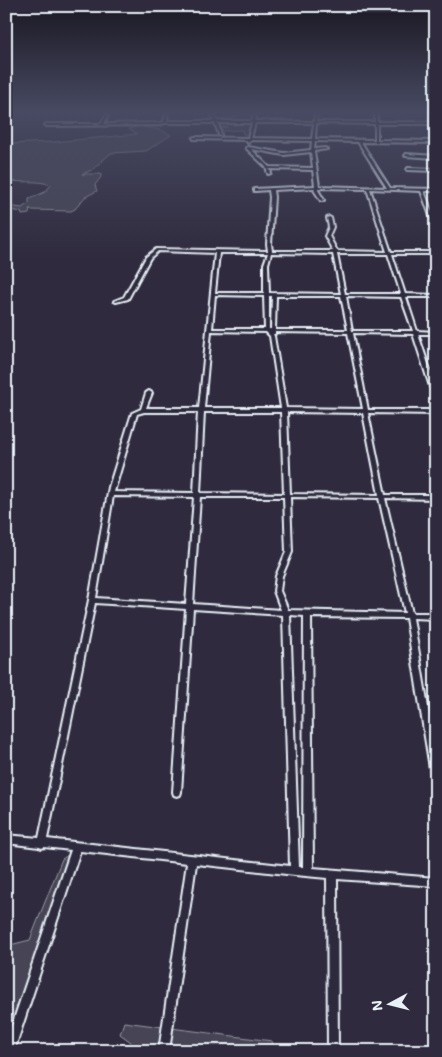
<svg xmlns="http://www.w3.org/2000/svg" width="442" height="1057" viewBox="0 0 442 1057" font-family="Mali,sans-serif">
<rect width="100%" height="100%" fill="#2f2a3d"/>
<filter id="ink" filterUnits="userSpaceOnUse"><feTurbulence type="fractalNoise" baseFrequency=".02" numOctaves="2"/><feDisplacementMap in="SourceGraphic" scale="10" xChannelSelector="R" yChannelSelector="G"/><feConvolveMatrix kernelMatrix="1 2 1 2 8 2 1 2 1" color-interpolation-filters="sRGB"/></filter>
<g filter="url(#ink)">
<!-- green -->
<g fill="#464455" stroke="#979aa6">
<path d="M217 113H254L255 114 253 116 243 114 233 117 237 118 234 121 241 123 237 124H250V129L246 135 242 133 243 130 222 131 220 128 228 127 221 126 218 123 225 124 224 123 230 122 232 119 225 117 224 114Z"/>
<path d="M140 123H155L159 127H143L161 130 171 135 146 151 111 153 92 170 82 174H101V177L95 185 97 191 85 197 75 209 71 211 30 210V208L29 214 22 215 21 212 12 210 8 206 22 208 29 203V199L45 192 51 185C35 179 22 184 6 180V144L54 142 137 134 129 129 139 126Z"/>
<path d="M74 851C58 919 38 986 9 1051H6V946L30 940 62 859Z"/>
<path d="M124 1022 272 1041 274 1051H130L131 1042 120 1034Z"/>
</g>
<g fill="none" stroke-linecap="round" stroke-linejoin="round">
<defs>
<g id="street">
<path d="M107 113H109L104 124 160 123 164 122 166 113H168L167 121H214L212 113H214L217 121H252L255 113H257L255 121 314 122 315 113H317L316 122H375V113H377V122H434L433 113H435L436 124H377V140L436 141V143L361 142 390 188 436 189V191H424L436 222V228L434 227 421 191 370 189 391 252H436V254H392L405 294 436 295V297H406L417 331 436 332V334H418L436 388V397L433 396 413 334 353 333 368 410H436V414L368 413 385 495H436V499L385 498 412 613H436V619L413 618 436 754V785L433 784 432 781 406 618 311 617 313 868 436 878V886L337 879 338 1051H328L327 878 295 875 196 864 169 1051H159L187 863 80 851 14 1051H6V1043L71 850 44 847 42 848 39 847 6 843V835L39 838 89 600 109 487 132 413 141 409 146 393 149 391 152 393 146 408H199L215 253 158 251 150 258 128 299 116 302 114 301 124 297 146 257 156 249 268 251 267 244 270 197 269 190 255 191H254V189L315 186 313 170 269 169 271 173 268 174 266 167 246 148 248 147 284 153 311 150 312 141 250 140 248 143 247 142V140L194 139 193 138 194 137 248 138 252 123H218L221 135 220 136 219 135 215 123H165L160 125 46 126 45 125 46 124H101ZM255 123H314L312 139 251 138ZM316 123 375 124V140L315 139ZM315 141 358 142 387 188 319 186 314 151 327 149 325 148 314 149ZM251 149 284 155 311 152 313 168 269 167ZM315 188 314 190 321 201H322L324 200 318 190V188L367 189 387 252 337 251 329 236 333 227 331 218 329 217 327 218 329 227 325 236 333 251H272L271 244 274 197 273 190ZM219 253H268L264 264V293H215ZM271 253 333 254 341 294 269 293 268 264ZM337 254H388L401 294H345ZM215 295 264 296 265 329H212ZM269 296H272L271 329H269ZM276 296H341L348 330H275ZM346 296 401 297 413 331H352ZM211 331 266 332 270 336 281 408H204ZM275 332 348 333 363 409 286 408 274 336 273 334H275ZM144 412H198L194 493 114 492 137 414ZM204 412H281L284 494 200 493ZM287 412 363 413 379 495 290 494ZM113 496 194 497 186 604 96 598ZM200 497H284L286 552 276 576 274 591 281 610 193 604ZM290 497 379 498 405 613 288 610 280 591 282 576 292 552ZM95 603 186 609 173 792 174 795 177 796 180 795 181 792 193 609 283 615 290 866 47 839ZM290 615 304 616 303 867H299Z"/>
<path d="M406 154 436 156V158L405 156Z"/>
<path d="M408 168 436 169V171L407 170Z"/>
</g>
</defs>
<!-- street casing -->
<use href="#street" stroke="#e8f1f8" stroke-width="4"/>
<!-- street -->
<use href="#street" fill="#2f2a3d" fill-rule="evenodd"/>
</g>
</g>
<!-- sky -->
<linearGradient id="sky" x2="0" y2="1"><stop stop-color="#1a1722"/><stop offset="0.43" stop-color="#474a62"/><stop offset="1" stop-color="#474a62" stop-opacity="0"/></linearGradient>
<rect width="442" height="261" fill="url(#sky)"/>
<!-- margin -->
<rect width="442" height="1057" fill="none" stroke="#2f2a3d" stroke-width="25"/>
<rect x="12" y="12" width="417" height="1032" fill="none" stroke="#e8f1f8" stroke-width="2" filter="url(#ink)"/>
<!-- north arrow -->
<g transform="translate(390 1004) rotate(263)" stroke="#2f2a3d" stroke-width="4" paint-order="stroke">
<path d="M0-4L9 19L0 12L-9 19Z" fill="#e8f1f8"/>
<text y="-8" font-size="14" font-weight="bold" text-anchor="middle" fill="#e8f1f8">N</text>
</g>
</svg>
